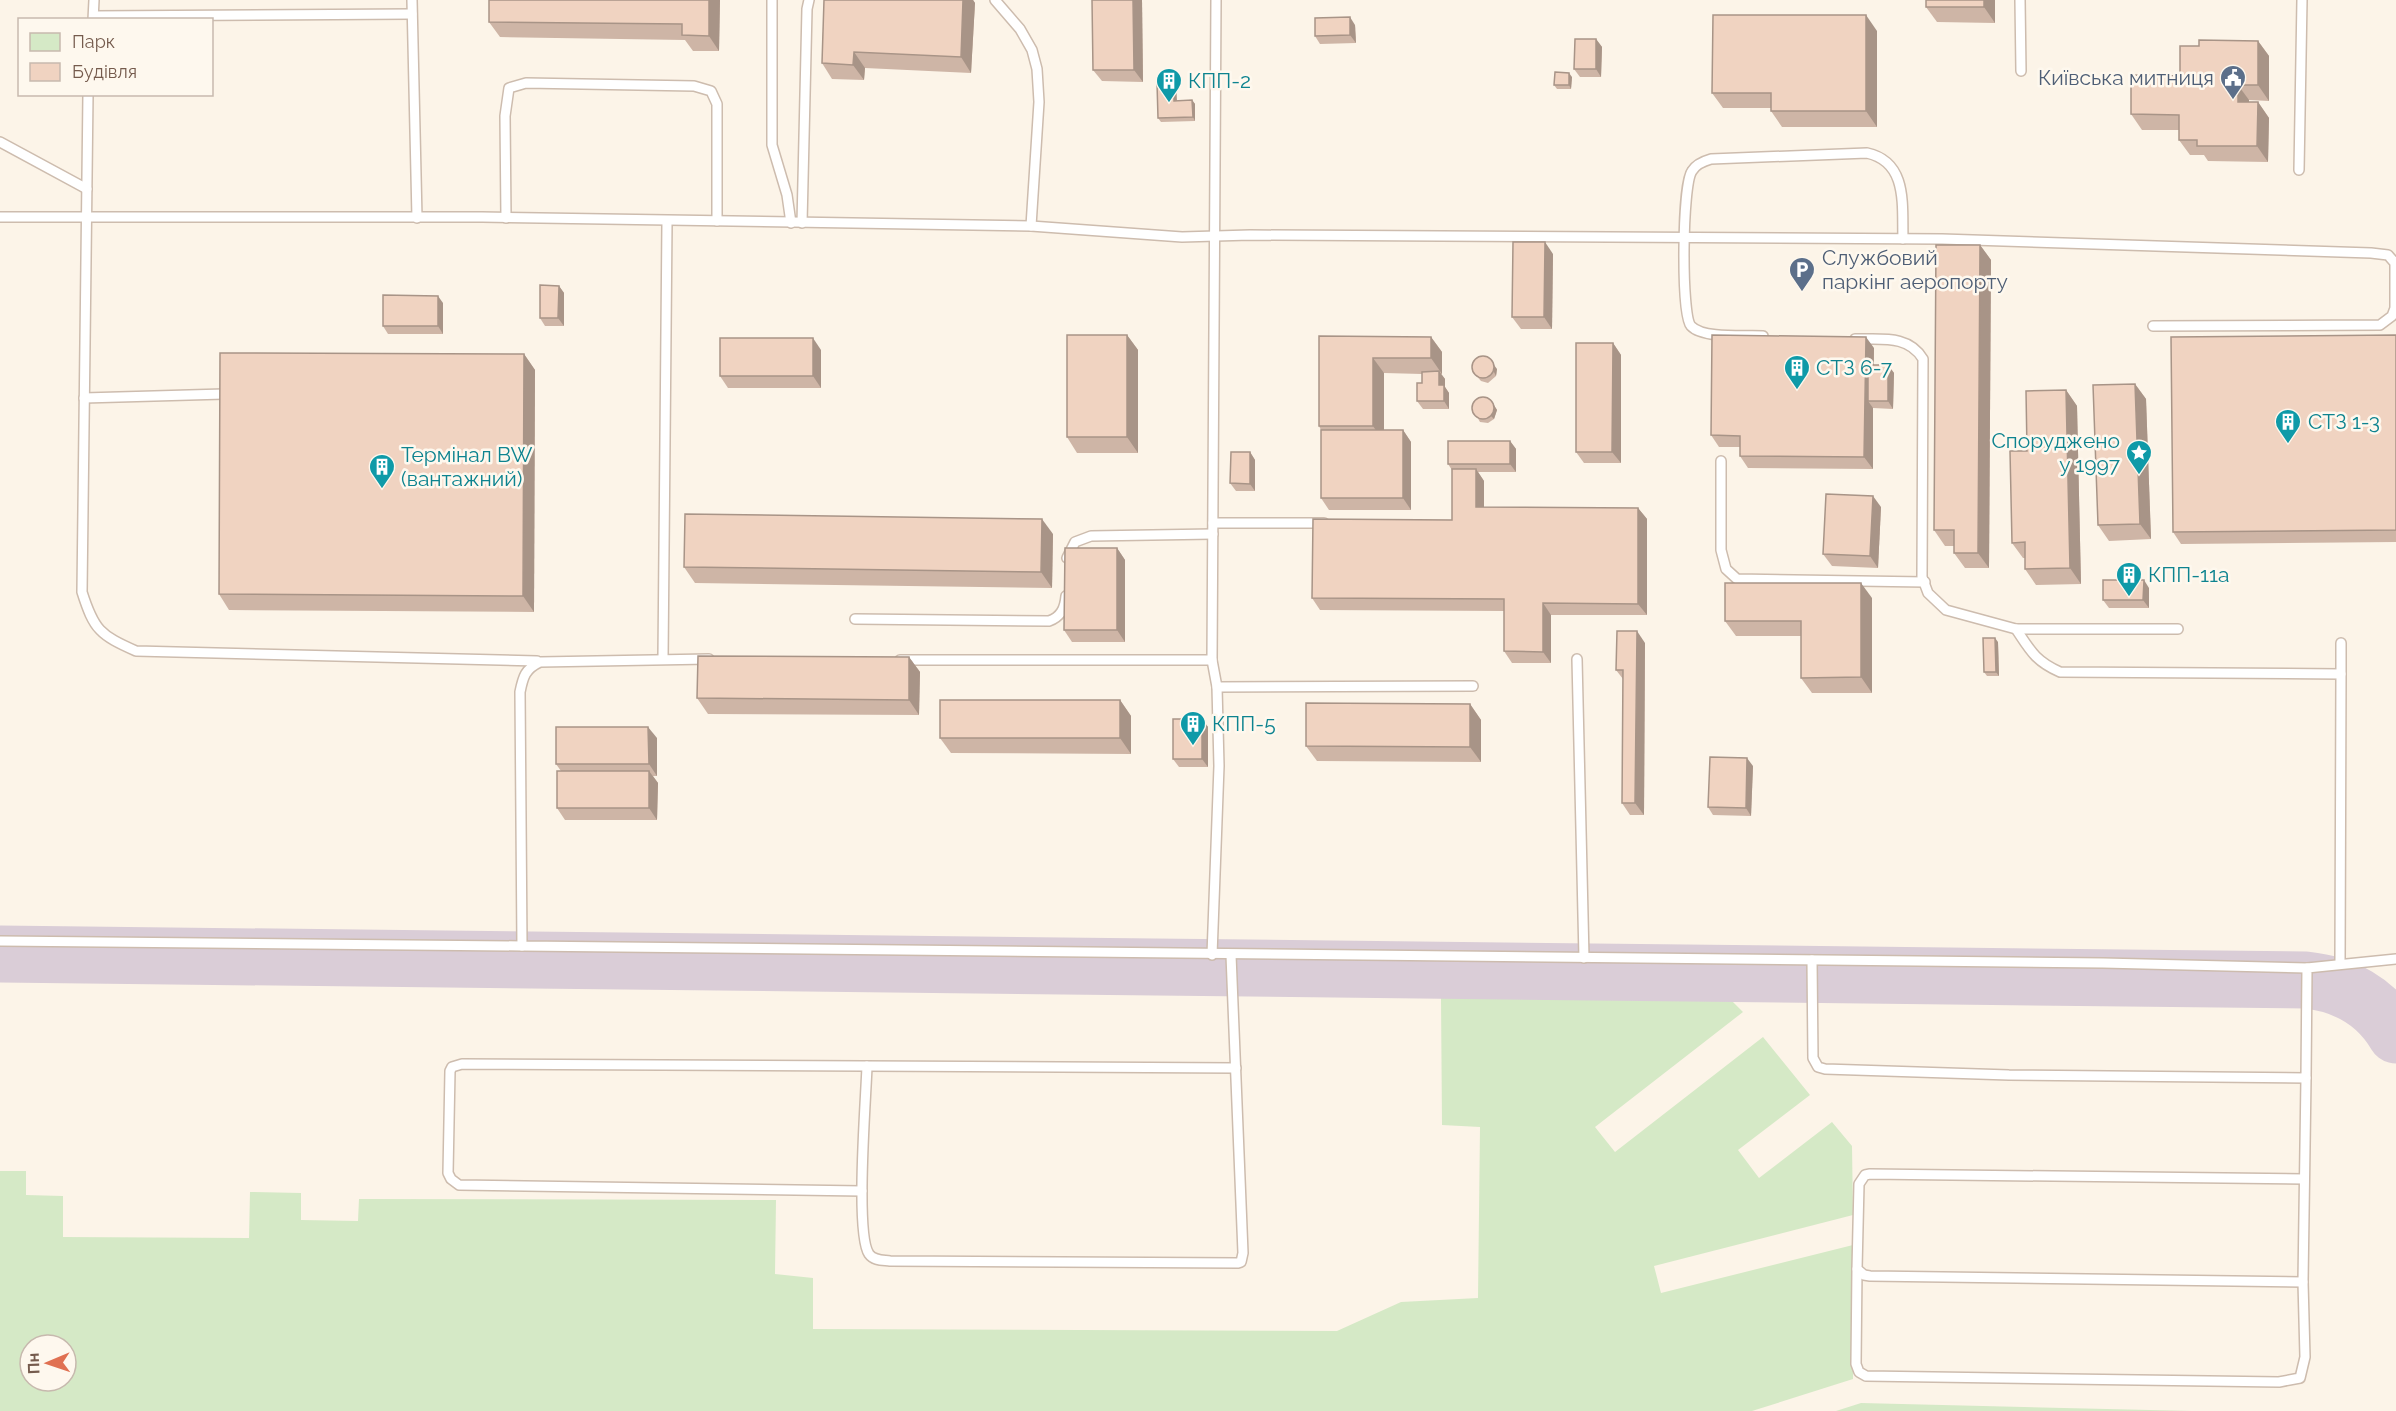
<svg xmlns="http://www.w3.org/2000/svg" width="2396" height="1411" viewBox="0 0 2396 1411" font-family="Raleway,sans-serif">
<rect width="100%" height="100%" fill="#fcf4e8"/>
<!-- green -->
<g fill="#d5e9c6" fill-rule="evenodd">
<path d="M1441 998 1732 1001 1743 1012 1595 1127 1615 1152 1763 1037 1810 1095 1738 1150 1759 1178 1832 1122 1852 1146 1853 1215 1654 1266 1661 1293 1853 1245V1379L1752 1411H0V1171H26V1195L63 1196V1237L249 1238 250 1192 301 1193V1220L358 1221 359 1199 776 1200 775 1274 813 1278V1329L1337 1331 1401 1302 1478 1298 1480 1127 1442 1125ZM30 1345H66V1381H30Z"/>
<path d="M1861 1403 2192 1411H1836Z"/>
</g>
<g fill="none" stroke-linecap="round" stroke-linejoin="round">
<!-- taxiway -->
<path stroke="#dacdd7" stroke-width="57" d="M0 954 2306 980C2344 984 2376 1001 2396 1035"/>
<defs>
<g id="service">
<path d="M412 0 417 218"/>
<path d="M772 0V145L787 195 791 223"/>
<path d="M995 0 1020 29 1032 50 1037 69 1039 102 1031 226"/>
<path d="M2020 0 2021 71"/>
<path d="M94 16 412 14"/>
<path d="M93 20 94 0"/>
<path d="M88 94 82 592C94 630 100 635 136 651L537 661"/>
<path d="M0 142 87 189"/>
<path d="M2299 170 2302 0"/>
<path d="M0 217H482L1031 226 1182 237 1250 235 1942 239 2371 253 2388 255 2395 263V308L2392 316 2380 325 2153 326"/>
<path d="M506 218 505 116 509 88 526 83 694 86 711 91 717 104V221"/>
<path d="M802 223 807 9 809 0"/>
<path d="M1763 336C1746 335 1703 339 1691 326 1681 315 1682 185 1692 171 1696 164 1704 161 1711 159L1867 153C1908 162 1902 205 1903 239"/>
<path d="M1855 339C1880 340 1908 334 1923 359L1922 577 1928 593 1946 610 2016 629H2178"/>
<path d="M84 398 224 394"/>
<path d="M1721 461V550L1726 569 1737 579 1925 582"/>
<path d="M1213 523H1324"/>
<path d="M1067 558 1075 542 1091 536 1213 534"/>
<path d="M855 619 1049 621C1061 617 1065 608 1066 596"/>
<path d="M2016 629C2030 650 2035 661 2060 672L2341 674 2340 964"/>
<path d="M2341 643V674"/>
<path d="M663 659 667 222"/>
<path d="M709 659 540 662C525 669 523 677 520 692L522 946 2103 963 2307 968"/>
<path d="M1577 659 1584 958"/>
<path d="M900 660H1212"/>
<path d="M1217 687 1473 686"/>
<path d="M0 941 522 946"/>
<path d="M1212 955 1219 766 1217 687 1212 660 1216 0"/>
<path d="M1812 960 1813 1058 1818 1067 1825 1069 2009 1075 2306 1078 2307 968 2396 959"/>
<path d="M867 1066C866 1098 855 1234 869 1254 874 1261 883 1260 890 1261L1238 1263 1241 1262 1243 1253 1231 955"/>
<path d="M862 1191 459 1185 451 1179 448 1173 450 1071 452 1067 462 1064 1236 1068"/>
<path d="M1857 1269 1856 1364 1859 1372 1866 1376 2279 1382 2300 1378 2305 1357 2303 1282 2306 1078"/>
<path d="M2303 1282 1870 1276 1864 1275 1857 1269 1859 1184 1865 1175 1870 1174 2304 1179"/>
</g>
</defs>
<!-- service casing -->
<use href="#service" stroke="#cdbcae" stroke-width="12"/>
<!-- service -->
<use href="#service" stroke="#fff" stroke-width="9"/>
</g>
<!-- wall -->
<g fill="#ceb5a6">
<path d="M720 0 719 51H693L685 40 500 37 489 22Z"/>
<path d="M824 0H973L975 3 971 73 865 68 864 80 832 79 822 63Z"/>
<path d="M1092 0H1142L1143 82 1102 81 1093 70Z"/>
<path d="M1926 0H1995V23L1937 22 1926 7Z"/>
<path d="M1355 25 1356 43 1320 44 1315 36Z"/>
<path d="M1877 31V127H1782L1771 111V108H1723L1712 93Z"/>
<path d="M1596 39 1602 47 1601 77H1580L1574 69Z"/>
<path d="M2258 41 2269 56V101L2249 100V102H2258L2269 118 2268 162 2208 161 2204 155H2190L2179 140V130H2142L2131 114 2180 76Z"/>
<path d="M1572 77 1571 89H1557L1554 85Z"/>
<path d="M1174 82 1176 86 1177 101 1192 100 1195 104V121L1161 122 1158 118Z"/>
<path d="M1980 245 1991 260 1989 568H1965L1954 553V546H1945L1934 530Z"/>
<path d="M1553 254 1552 329H1521L1512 317Z"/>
<path d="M559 286 564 293V326H545L540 318Z"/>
<path d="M443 303V334H388L383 326Z"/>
<path d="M1127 335 1138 350V453H1077L1067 437Z"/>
<path d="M2396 335V542L2181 544 2173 532Z"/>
<path d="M1319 336 1431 337 1442 352V374H1441L1445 379V387L1449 393V409H1423L1417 401 1422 383V374L1384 373V430H1403L1411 442V510H1329L1321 498V430L1319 426Z"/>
<path d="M1613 343 1621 355V463H1584L1576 452Z"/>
<path d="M1874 348V365H1888L1894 373 1893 409 1873 408V469L1748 468 1740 456V447H1719L1711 435Z"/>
<path d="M821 350V388H728L720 376Z"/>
<path d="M524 354 535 370 534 612 229 610 219 594Z"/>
<path d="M1497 369 1496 376 1488 383 1481 381 1473 372Z"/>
<path d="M2135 384 2146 399 2151 539 2109 541 2098 525Z"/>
<path d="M2066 390 2077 406 2081 584 2036 585 2025 569V558H2023L2012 543 2027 451Z"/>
<path d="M1490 399 1497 410 1494 419 1488 423 1480 422 1472 408Z"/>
<path d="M1510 441 1516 449V472H1478L1484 481V507L1638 508 1647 519V615H1551V663H1512L1504 651V611L1320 610 1312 598 1452 520V470L1448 464Z"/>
<path d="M1250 452 1255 460V491H1236L1230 483Z"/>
<path d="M1881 507 1878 568 1832 566 1823 554Z"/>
<path d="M1053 534 1052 588 695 583 684 567Z"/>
<path d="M1117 548 1125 560V642H1072L1064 630Z"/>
<path d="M2149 588V608H2109L2103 600Z"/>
<path d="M1872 598V693H1812L1801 678V636H1736L1725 621Z"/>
<path d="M1998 642 1999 676H1987L1984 672Z"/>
<path d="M1645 643 1644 815H1630L1622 803 1623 679 1616 670Z"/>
<path d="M909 657 920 672 919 715 708 714 697 698Z"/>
<path d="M1120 700 1131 716V754L951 753 940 738Z"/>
<path d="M1470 704 1481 720V762L1317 761 1306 746Z"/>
<path d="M1202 719 1208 727V767H1179L1173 759Z"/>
<path d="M657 738V776H653L658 783 657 820H565L557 808 561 771 556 764Z"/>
<path d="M1753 766 1751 816 1713 815 1708 807Z"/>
</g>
<!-- shaded-wall -->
<g fill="#a89487">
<path d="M709 0H720L719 51 709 36Z"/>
<path d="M963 0H973L975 3 971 73 961 57Z"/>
<path d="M1133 0H1142L1143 82 1134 70Z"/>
<path d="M1984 0H1995V23L1984 7Z"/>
<path d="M1866 15 1877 31V127L1866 111Z"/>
<path d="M1350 17 1355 25 1356 43 1350 35Z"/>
<path d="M1596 39 1602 47 1601 77 1596 69Z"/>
<path d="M2258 41 2269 56V101L2258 85Z"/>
<path d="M854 52 865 68 864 80 853 65Z"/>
<path d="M1569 73 1572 77 1571 89 1569 85Z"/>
<path d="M1174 82 1176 86 1177 105 1174 101Z"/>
<path d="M2238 85 2249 100V118L2238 102Z"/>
<path d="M1192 100 1195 104V121L1193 117Z"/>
<path d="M2258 102 2269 118 2268 162 2257 146Z"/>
<path d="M1545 242 1553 254 1552 329 1544 317Z"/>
<path d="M1980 245 1991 260 1989 568 1978 553Z"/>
<path d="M559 286 564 293V326L558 318Z"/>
<path d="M438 296 443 303V334L438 326Z"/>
<path d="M1127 335 1138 350V453L1127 437Z"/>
<path d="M1431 337 1442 352V374L1431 358Z"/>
<path d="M1866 337 1874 348 1873 401H1868L1873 408V469L1864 457Z"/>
<path d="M813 338 821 350V388L813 376Z"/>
<path d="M1613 343 1621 355V463L1612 452Z"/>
<path d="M524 354 535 370 534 612 523 596Z"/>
<path d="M1373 358 1384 373V442L1373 426Z"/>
<path d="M1494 365 1497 369 1496 376 1494 372Z"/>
<path d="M1888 365 1894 373 1893 409 1888 401Z"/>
<path d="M1439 371 1445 379V387L1449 393V409L1444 401 1439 385Z"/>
<path d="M2135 384 2146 399 2151 539 2140 524Z"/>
<path d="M2066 390 2077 406 2081 584 2070 568Z"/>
<path d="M1490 399 1497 410 1494 419 1491 416Z"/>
<path d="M1403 430 1411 442V510L1403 498Z"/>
<path d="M1510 441 1516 449V472L1510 464Z"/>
<path d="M1250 452 1255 460V491L1250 484Z"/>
<path d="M1476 469 1484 481V518L1476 507Z"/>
<path d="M1873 496 1881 507 1878 568 1870 556Z"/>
<path d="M1638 508 1647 519V615L1638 604Z"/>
<path d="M1042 519 1053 534 1052 588 1041 572Z"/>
<path d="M1117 548 1125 560V642L1117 630Z"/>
<path d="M2144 580 2149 588V608L2143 600Z"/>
<path d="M1861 583 1872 598V693L1861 677Z"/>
<path d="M1543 603 1551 615V663L1543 652Z"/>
<path d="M1637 631 1645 643 1644 815 1635 803Z"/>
<path d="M1995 638 1998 642 1999 676 1996 672Z"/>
<path d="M909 657 920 672 919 715 909 700Z"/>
<path d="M1120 700 1131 716V754L1120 738Z"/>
<path d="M1470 704 1481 720V762L1470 747Z"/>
<path d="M1202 719 1208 727V767L1202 759Z"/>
<path d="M648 727 657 738V776L649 764Z"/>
<path d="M1747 758 1753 766 1751 816 1746 808Z"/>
<path d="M649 771 658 783 657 820 649 808Z"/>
</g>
<!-- building -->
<g fill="#f0d3c1" stroke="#a89487" stroke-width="1.5">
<path d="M489 0H709V36L682 35V24L489 22Z"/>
<path d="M824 0H963L961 57 854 52 853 65 822 63Z"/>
<path d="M1092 0H1133L1134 70H1093Z"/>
<rect x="1926" y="0" width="58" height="7"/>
<path d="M1713 15H1866V111H1771V93H1712Z"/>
<path d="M1350 17V35L1315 36V18Z"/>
<path d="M1575 39H1596V69H1574Z"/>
<path d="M2199 40 2258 41V85H2238V102H2258L2257 146H2197V140H2179V115L2131 114V75L2180 76V46H2199Z"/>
<path d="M1555 72 1569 73V85H1554Z"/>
<path d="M1174 82V101L1192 100 1193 117 1158 118 1157 83Z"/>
<path d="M1513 242H1545L1544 317H1512Z"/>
<path d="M1936 245H1980L1978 553H1954V530H1934Z"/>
<path d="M540 285 559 286 558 318H540Z"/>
<path d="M383 295 438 296V326H383Z"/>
<rect x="1067" y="335" width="60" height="102"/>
<path d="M1712 335 1866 337 1864 457 1740 456V436L1711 435Z"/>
<path d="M2396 335V530L2173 532 2171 337Z"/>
<path d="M1319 336 1431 337V358H1373V426H1319Z"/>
<rect x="720" y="338" width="93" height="38"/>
<path d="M1576 343H1613L1612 452H1576Z"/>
<path d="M220 353 524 354 523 596 219 594Z"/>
<circle cx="1483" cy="367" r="11"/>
<rect x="1868" y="365" width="20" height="36"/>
<path d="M1439 371V385H1444V401H1417V383H1422V372Z"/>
<path d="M2135 384 2140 524 2098 525 2093 385Z"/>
<path d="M2066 390 2070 568 2025 569V542L2012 543 2010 451H2027L2026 391Z"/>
<circle cx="1483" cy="408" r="11"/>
<rect x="1321" y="430" width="82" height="68"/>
<rect x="1448" y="441" width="62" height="23"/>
<path d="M1231 452H1250V484L1230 483Z"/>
<path d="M1452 469H1476V507L1638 508V604L1543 603V652L1504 651V599L1312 598 1313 519 1452 520Z"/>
<path d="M1826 494 1873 496 1870 556 1823 554Z"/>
<path d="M685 514 1042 519 1041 572 684 567Z"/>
<path d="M1065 548H1117V630H1064Z"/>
<path d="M2103 580H2144L2143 600H2103Z"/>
<path d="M1725 583H1861V677L1801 678V621H1725Z"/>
<path d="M1617 631H1637L1635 803H1622L1623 670H1616Z"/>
<path d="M1983 638H1995L1996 672H1984Z"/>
<path d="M698 656 909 657V700L697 698Z"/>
<rect x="940" y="700" width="180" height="38"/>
<path d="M1306 703 1470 704V747L1306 746Z"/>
<rect x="1173" y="719" width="29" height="40"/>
<path d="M556 727H648L649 764H556Z"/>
<path d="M1710 757 1747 758 1746 808 1708 807Z"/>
<rect x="557" y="771" width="92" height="37"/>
</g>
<!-- icons -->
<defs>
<symbol id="civic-pin" viewBox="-11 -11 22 30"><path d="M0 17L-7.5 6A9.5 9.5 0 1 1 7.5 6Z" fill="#5c6f8a" stroke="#fef8ee"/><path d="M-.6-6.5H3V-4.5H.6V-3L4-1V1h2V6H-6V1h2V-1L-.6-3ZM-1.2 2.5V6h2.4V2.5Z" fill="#fff"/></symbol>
<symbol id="building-pin" viewBox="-11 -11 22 30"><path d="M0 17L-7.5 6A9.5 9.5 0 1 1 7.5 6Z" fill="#0f9aa8" stroke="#fef8ee"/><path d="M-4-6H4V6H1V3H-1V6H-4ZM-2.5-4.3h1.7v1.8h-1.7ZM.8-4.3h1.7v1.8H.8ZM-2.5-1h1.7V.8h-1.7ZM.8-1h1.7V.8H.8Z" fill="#fff"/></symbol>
<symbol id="parking-pin" viewBox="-11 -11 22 30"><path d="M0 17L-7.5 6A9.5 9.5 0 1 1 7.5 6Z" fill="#5c6f8a" stroke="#fef8ee"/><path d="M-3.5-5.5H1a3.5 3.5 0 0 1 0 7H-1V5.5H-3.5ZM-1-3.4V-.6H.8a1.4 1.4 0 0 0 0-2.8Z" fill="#fff"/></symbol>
<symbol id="sight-pin" viewBox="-11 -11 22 30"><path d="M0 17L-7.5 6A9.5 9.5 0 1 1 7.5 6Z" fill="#0f9aa8" stroke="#fef8ee"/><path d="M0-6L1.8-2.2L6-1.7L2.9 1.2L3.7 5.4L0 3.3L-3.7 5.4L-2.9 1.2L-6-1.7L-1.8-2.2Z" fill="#fff"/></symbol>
</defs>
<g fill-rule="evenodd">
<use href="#civic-pin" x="2218" y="63" width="30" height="40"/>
<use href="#building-pin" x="1154" y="66" width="30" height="40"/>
<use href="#parking-pin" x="1787" y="255" width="30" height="40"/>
<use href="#building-pin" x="1782" y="353" width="30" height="40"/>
<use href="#building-pin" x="2273" y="407" width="30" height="40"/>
<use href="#sight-pin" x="2124" y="438" width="30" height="40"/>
<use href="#building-pin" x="367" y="452" width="30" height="40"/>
<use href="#building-pin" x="2114" y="560" width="30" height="40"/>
<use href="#building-pin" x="1178" y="709" width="30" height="40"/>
</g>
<g text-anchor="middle" stroke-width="5" stroke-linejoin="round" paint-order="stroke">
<!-- service labels -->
<g font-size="21" fill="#4e5e75" stroke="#fef8ee" text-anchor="end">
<text x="2214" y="85">Київська митниця</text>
<text x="1822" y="265" text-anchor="start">Службовий<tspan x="1822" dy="24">паркінг аеропорту</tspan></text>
</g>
<!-- culture labels -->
<g font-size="21" fill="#0d838f" stroke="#fef8ee" text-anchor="start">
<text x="1188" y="88">КПП-2</text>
<text x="1816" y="375">СТЗ 6-7</text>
<text x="2308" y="429">СТЗ 1-3</text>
<text x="2120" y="448" text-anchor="end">Споруджено<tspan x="2120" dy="24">у 1997</tspan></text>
<text x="401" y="462">Термінал BW<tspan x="401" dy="24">(вантажний)</tspan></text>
<text x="2148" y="582">КПП-11а</text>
<text x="1212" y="731">КПП-5</text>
</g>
</g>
<!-- legend -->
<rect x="18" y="18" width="195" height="78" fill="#fef8ee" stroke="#c7b9ae" stroke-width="1.5"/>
<rect x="30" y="33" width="30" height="18" fill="#d5e9c6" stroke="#c7b9ae" stroke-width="1.5"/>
<text x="72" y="48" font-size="18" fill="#755b4d">Парк</text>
<rect x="30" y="63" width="30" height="18" fill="#f0d3c1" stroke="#c7b9ae" stroke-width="1.5"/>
<text x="72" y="78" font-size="18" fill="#755b4d">Будівля</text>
<!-- north arrow -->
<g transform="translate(48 1363) rotate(268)"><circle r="28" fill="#fef8ee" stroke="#c7b9ae" stroke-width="1.5"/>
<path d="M0-4.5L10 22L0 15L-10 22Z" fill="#e07152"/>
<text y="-9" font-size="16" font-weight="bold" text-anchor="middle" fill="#755b4d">Пн</text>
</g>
</svg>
